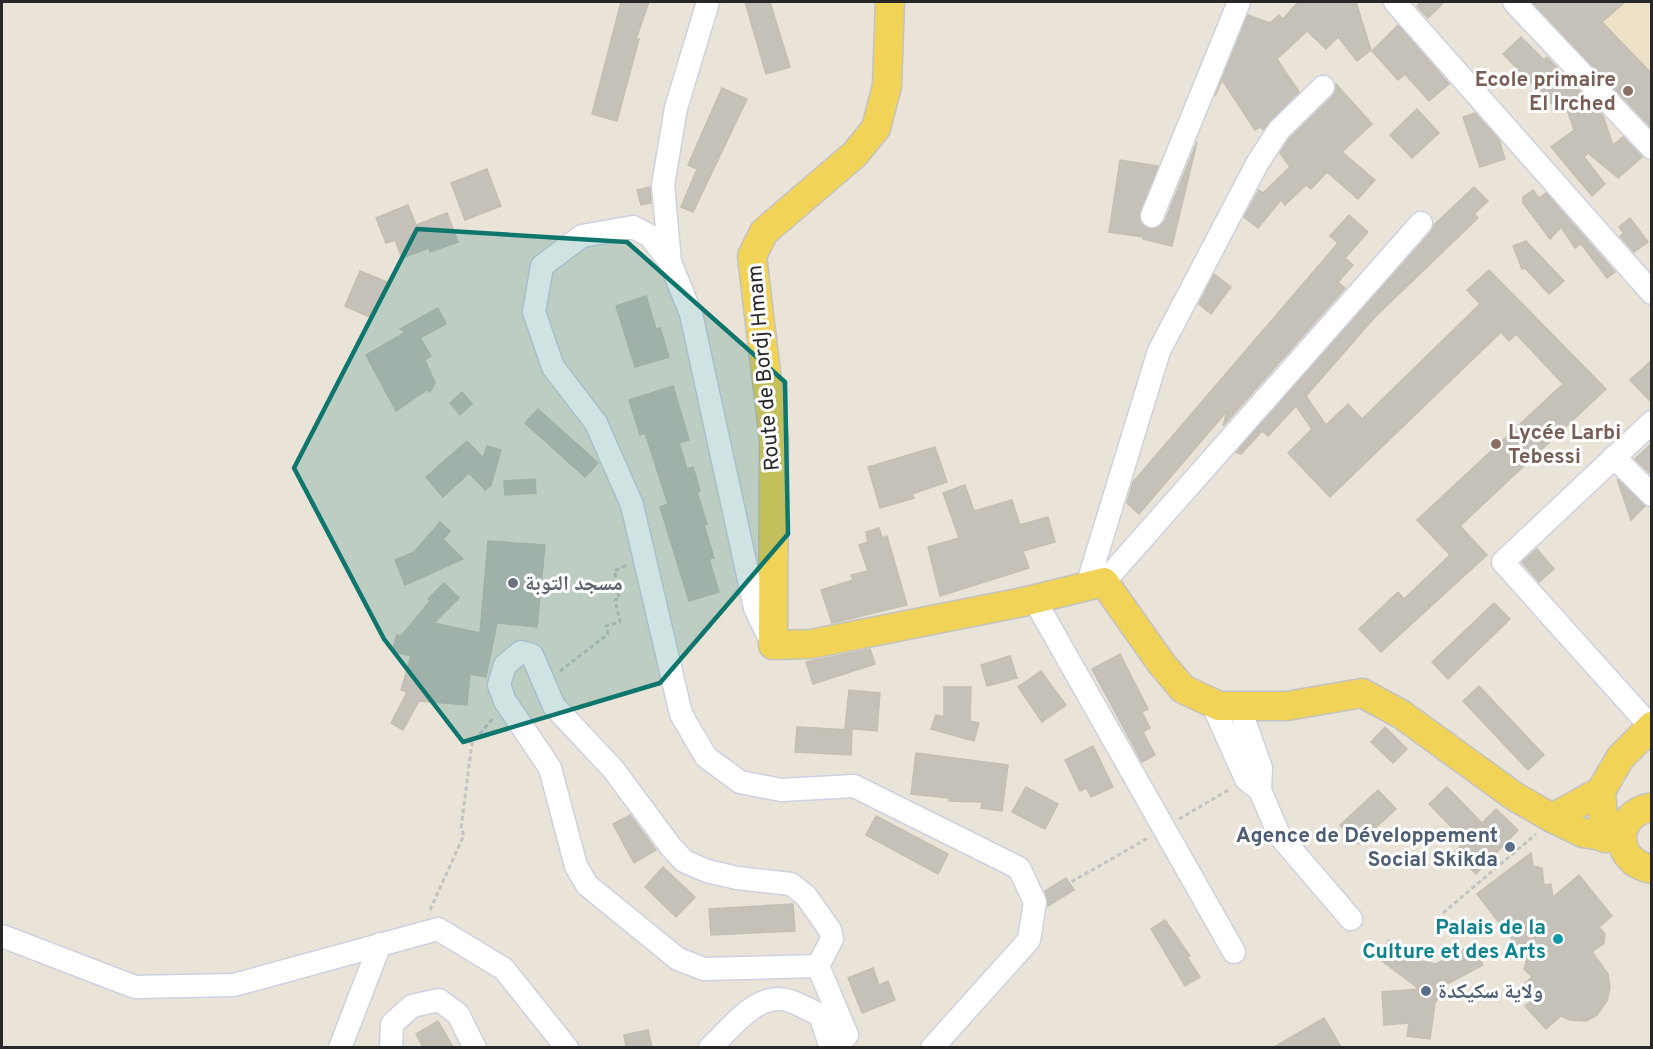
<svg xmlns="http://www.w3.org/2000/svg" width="1653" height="1049" viewBox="0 0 1653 1049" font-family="Overpass,'Noto Naskh Arabic',sans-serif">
<rect width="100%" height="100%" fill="#eae3d8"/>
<!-- education -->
<path fill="#ede2c7" d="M1602 2H1651V139L1559 42Z"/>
<!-- building -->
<g fill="#c5c0b8" stroke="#c5bfb2" stroke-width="1.5">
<path d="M621 2H649L636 39H639L617 121 592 114Z"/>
<path d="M745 2H770L790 67 766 74Z"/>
<path d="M1298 2H1356L1371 50 1357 61 1338 37 1326 49 1307 31 1277 59 1299 92 1263 130 1260 127 1255 130 1222 80 1215 96 1248 15 1270 23 1279 15 1283 19Z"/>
<path d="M1421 2H1444L1428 18 1417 6Z"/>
<path d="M1532 2H1625L1602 22 1652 74V128Z"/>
<path d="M1398 25 1449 84 1429 101 1405 74 1398 80 1372 51Z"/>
<path d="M1521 37 1544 60 1547 57 1603 116 1613 145 1623 137 1642 157 1618 178 1588 153 1584 157 1605 184 1592 196 1551 147 1574 130 1562 95 1552 104 1503 54Z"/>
<path d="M1336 84 1372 124 1342 152 1375 180 1358 199 1327 172 1311 189 1306 185 1285 205 1281 200 1258 228 1244 217 1259 190 1263 193 1290 167 1280 153 1289 139 1332 97Z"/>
<path d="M722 88 747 99 693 212 681 207 697 169 688 165Z"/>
<path d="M1417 109 1439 133 1412 158 1390 135Z"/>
<path d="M1475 113 1499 140 1505 159 1480 167 1463 117Z"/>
<path d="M1197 142 1172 246 1143 239 1144 237 1109 232 1120 160 1158 166 1139 217 1142 225 1154 229 1165 221Z"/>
<path d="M487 169 501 206 465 220 451 183Z"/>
<path d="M650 187 651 203 641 205 637 190Z"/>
<path d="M1474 187 1488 201 1474 214 1478 218 1375 317 1306 396 1326 425 1348 404 1362 419 1480 304 1467 290 1489 270 1606 389 1460 526 1487 555 1381 652 1359 629 1398 592 1404 599 1450 555 1417 520 1563 384 1516 334 1509 341 1501 332 1330 497 1288 453 1312 429 1296 406 1268 436 1262 431 1241 454 1236 452 1431 232 1434 225Z"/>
<path d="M1533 190 1539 198 1546 193 1615 272 1607 278 1581 244 1575 248 1561 227 1550 239 1523 203V197Z"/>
<path d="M408 205 416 225 447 213 458 242 430 252 429 248 402 258 395 240 386 243 376 218Z"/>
<path d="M1349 215 1368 232 1345 258 1353 265 1338 282 1345 288 1223 426 1227 411 1139 514 1127 503 1133 482 1338 243 1330 236Z"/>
<path d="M1630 218 1648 242 1634 252 1620 236 1624 233 1619 227Z"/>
<path d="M1526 241 1564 281 1549 294 1525 268 1522 269 1513 246Z"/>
<path d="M360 271 387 282 372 318 345 306Z"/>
<path d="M1214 274 1231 287 1211 314 1199 304Z"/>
<path d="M646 296 656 329 660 328 669 357 635 367 616 306Z"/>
<path d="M438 308 446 324 420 338 431 356 425 360 435 383 430 392 427 390 396 411 366 355 406 332 400 329Z"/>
<path d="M1652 360V403L1630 380Z"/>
<path d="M673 386 689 440 679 443 687 469 693 467 700 491 697 492 707 524 704 525 714 558 709 559 719 592 689 601 660 507 668 504 645 433 640 435 629 400Z"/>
<path d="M462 392 472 404 460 415 450 403Z"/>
<path d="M538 409 598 463 585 477 525 423Z"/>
<path d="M467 441 483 458 487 446 501 450 491 485 485 490 469 473 443 497 426 477Z"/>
<path d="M1652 443V475L1635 459Z"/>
<path d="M935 447 947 482 912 494 914 498 880 508 868 467Z"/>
<path d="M535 479 536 493 505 495 504 481Z"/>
<path d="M1617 479 1645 506 1631 520Z"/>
<path d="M965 485 974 511 1012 500 1020 525 1048 517 1055 542 1023 551 1029 568 940 596 928 547 959 538 943 493Z"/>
<path d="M440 522 450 531 443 539 463 559 405 585 395 560 414 552Z"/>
<path d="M879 528 882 538 887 536 907 605 832 623 821 590 853 580 851 575 868 571 859 545 868 542 866 532Z"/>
<path d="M488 541 545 545 537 627 497 623 486 677 470 674 467 705 419 701 403 730 391 723 407 692 401 690 411 656 392 651 397 635 401 636 430 601 428 599 444 583 459 598 434 623 480 633Z"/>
<path d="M1537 549 1554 569 1539 582 1522 562Z"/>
<path d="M1494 603 1510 619 1448 679 1432 662Z"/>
<path d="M870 649 875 664 813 684 806 662Z"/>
<path d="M1120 654 1148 709 1142 712 1150 728 1143 732 1155 755 1142 762 1092 669Z"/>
<path d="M1010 656 1017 678 987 686 981 665Z"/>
<path d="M1041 671 1066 705 1042 722 1018 687Z"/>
<path d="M1479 686 1544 755 1528 770 1463 701Z"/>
<path d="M944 687H971L970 721 979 723 974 741 931 729 936 715 944 717Z"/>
<path d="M849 690 880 693 877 731 845 728Z"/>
<path d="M797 727 852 730 851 755 795 752Z"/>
<path d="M1385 727 1407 749 1393 763 1371 742Z"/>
<path d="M1093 746 1113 787 1091 797 1086 788 1080 791 1065 760Z"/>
<path d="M916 753 1008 765 1002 811 981 808 982 802 949 801V798L911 794Z"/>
<path d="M1026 787 1058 804 1045 829 1012 812Z"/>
<path d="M1447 787 1482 823 1496 809 1518 830 1476 874 1454 853 1465 841 1429 804Z"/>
<path d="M1378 790 1396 809 1358 844 1340 825Z"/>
<path d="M630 815 656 850 634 863 613 824Z"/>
<path d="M876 816 948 854 938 874 866 835Z"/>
<path d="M1531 853 1533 866 1542 868 1544 885 1551 884 1553 897 1579 875 1612 916 1599 927 1605 934 1604 943 1592 952 1608 974 1610 987 1607 1001 1597 1015 1586 1021 1570 1020 1561 1016 1546 1029 1525 1006 1533 1000 1522 986 1532 977 1524 969 1527 959 1477 894Z"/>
<path d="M663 867 695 897 676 917 645 887Z"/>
<path d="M1066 878 1074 890 1048 906 1045 891Z"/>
<path d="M793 904 795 931 711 935 709 909Z"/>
<path d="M1165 920 1190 956 1187 957 1200 977 1185 986 1151 929Z"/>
<path d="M1389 940 1416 960 1436 964 1472 945 1483 965 1447 984 1435 1003 1430 1039 1407 1036 1409 1023 1384 1025 1382 992 1419 989 1377 957Z"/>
<path d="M873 968 879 985 888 981 895 1000 862 1013 848 978Z"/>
<path d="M1324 1018 1341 1047H1274Z"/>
<path d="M438 1021 453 1047H423L416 1034Z"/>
<path d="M648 1030 652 1047H626L624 1035Z"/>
</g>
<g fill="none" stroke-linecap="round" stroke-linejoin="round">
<defs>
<g id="minor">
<path d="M1395 2 1652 293"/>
<path d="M1514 2 1652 148"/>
<path d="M1152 216 1239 2"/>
<path d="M670 262 663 185 676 108 708 2"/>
<path d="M1614 457 1652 495"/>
<path d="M1104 582 1421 223"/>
<path d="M1087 586 1159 351 1258 162 1279 130 1323 87"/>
<path d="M1034 599 1234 952"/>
<path d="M771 641 755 608 691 314 670 262 650 236 633 227 582 236 542 266 534 312 553 367 596 423 632 505 681 714 706 757 740 782 781 790 854 786 1019 868 1035 902 1029 940 932 1048"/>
<path d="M521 652 532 655 554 706 613 769 671 847 684 861 707 871 737 878 791 884 806 896 830 930 832 939 818 966 704 969 678 959 587 885 576 866 550 768 505 701 499 685 505 665Z"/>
<path d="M1212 703 1246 779 1260 790"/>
<path d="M1239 706 1261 768 1260 790 1279 835 1351 919"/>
<path d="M1651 727 1503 562 1652 422"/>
<path d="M2 936 135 987 234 985 438 929 504 969 567 1048"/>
<path d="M818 966 847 1035 835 1048"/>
<path d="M340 1048 380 944"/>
<path d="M391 1048 392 1024 412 1006 439 1000 458 1014 475 1048"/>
<path d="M710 1048C732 1028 757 990 790 1001 800 1004 811 1011 820 1015L831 1048"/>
</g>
<g id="major">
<path d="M890 2 887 86 876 128 855 154 764 232 752 256 774 440 773 645 811 644 1023 602 1104 582 1161 663 1183 689 1219 706H1287L1362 693 1401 714 1514 796 1552 818 1583 833 1621 839"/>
<path d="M1652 807C1612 814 1612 862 1652 869"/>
<path d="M1552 818 1601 791"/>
<path d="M1605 838 1601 791 1620 758 1652 726"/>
</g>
</defs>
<!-- minor casing -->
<use href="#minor" stroke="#ced1e1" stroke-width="25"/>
<!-- major casing -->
<use href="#major" stroke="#c3c3c3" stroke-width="31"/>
<!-- path -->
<g stroke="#c3c3c3" stroke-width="3" stroke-dasharray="4.5 3" stroke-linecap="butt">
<path d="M560 671 608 634 606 626 620 622 615 600 620 598 616 589 619 586 614 571 627 565"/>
<path d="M1179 819 1230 789"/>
<path d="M1052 893 1148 838"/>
<path d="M430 910 464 835 461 828 472 743 494 717"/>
<path d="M1443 913 1536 834"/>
</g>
<!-- minor -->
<use href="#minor" stroke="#fff" stroke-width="22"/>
<!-- major -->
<use href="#major" stroke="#f0d357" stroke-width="28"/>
</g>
<!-- marked area -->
<path fill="#0f766e" fill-opacity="0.2" stroke="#0f766e" stroke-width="4.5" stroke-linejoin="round" d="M417 229 627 242 785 382 788 534 660 683 463 742 384 639 294 468Z"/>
<!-- markers -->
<g fill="#8d6e63" stroke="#fff" stroke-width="2">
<circle cx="1628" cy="91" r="6"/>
<circle cx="1496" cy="444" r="6"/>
</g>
<circle fill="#6b7280" stroke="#fff" stroke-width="2" cx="513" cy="583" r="6"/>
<g fill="#5c6f8a" stroke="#fff" stroke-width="2">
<circle cx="1510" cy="847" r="6"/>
<circle cx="1426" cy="991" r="6"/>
</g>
<circle fill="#0f9aa8" stroke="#fff" stroke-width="2" cx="1558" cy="939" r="6"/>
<g text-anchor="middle" stroke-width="6" stroke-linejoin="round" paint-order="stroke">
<!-- education labels -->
<g font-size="21" font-weight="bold" fill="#785e54" stroke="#fff" text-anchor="end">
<text x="1616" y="86">Ecole primaire<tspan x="1616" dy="24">El Irched</tspan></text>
<text x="1508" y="439" text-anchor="start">Lycée Larbi<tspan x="1508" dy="24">Tebessi</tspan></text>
</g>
<!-- street labels -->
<g font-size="21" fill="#272727" stroke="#fff">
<text transform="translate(763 368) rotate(-95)" y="7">Route de Bordj Hmam</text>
</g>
<!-- worship labels -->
<g font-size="21" font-weight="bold" fill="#5b616d" stroke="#fff" text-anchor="start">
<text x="525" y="590">مسجد التوبة</text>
</g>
<!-- service labels -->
<g font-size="21" font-weight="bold" fill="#4e5e75" stroke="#fff" text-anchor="end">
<text x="1498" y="842">Agence de Développement<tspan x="1498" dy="24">Social Skikda</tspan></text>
<text x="1438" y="998" text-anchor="start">ولاية سكيكدة</text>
</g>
<!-- culture labels -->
<g font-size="21" font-weight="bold" fill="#0d838f" stroke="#fff" text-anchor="end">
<text x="1546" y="934">Palais de la<tspan x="1546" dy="24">Culture et des Arts</tspan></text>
</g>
</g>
<!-- border -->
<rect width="1653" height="1049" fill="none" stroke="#272727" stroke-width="6"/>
</svg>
